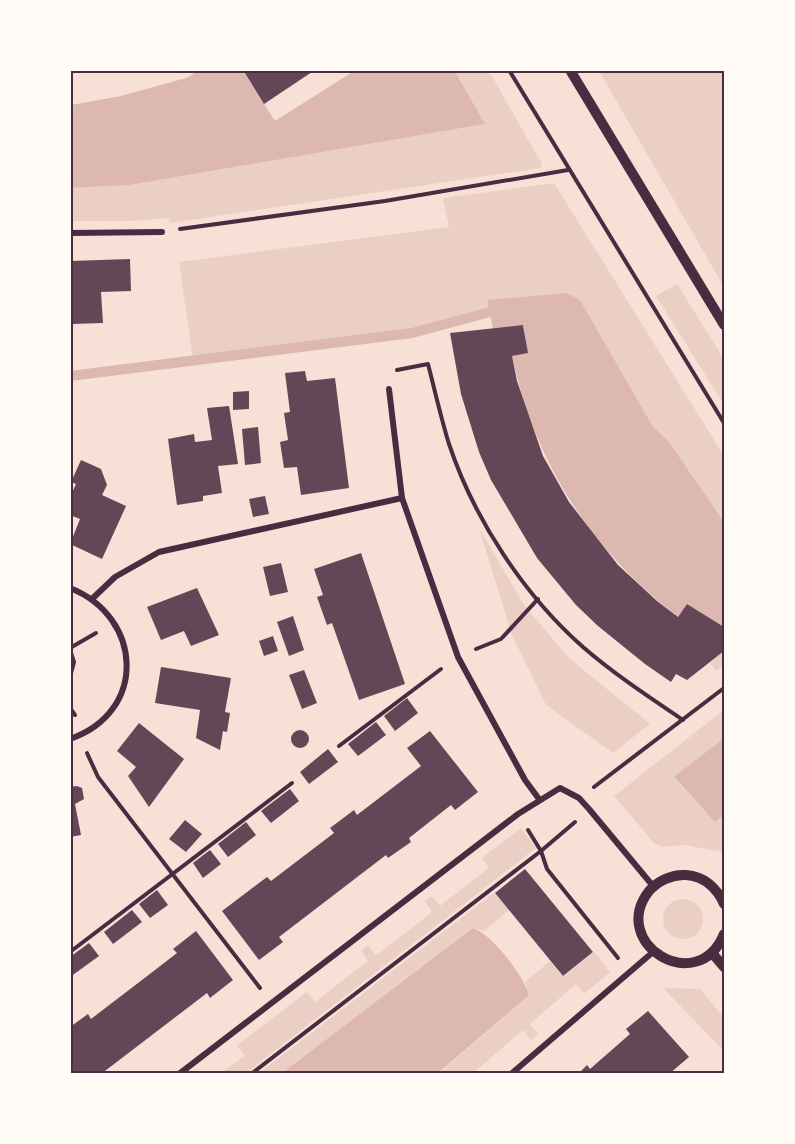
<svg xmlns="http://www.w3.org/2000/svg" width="795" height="1144" viewBox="0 0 795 1144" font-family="'Golos Text',sans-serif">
<rect width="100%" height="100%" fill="#f7e1d7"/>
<!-- green -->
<g fill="#ebcfc5">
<path d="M454 71H489L542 164 541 168 170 223 168 218 132 221H71L70 188 130 185 485 124Z"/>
<path d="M599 71H724V287Z"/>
<path d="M554 183 724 456V522L669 442 653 428 580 300 487 301 490 312 412 333 193 360 179 262 449 227 443 198Z"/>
<path d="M677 284 724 359V405L656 296Z"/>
<path d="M479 528 524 605 570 659 650 724 613 753 546 705 512 635Z"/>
<path d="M724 651V665L716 671 710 663Z"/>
<path d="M724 710V738L674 778 715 822 724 815V852L684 845 662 847 654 843 614 796Z"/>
<path d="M521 828 536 848 246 1073H221L245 1056 237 1045 307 992 315 1002 368 961 361 950 368 945 376 955 382 951 432 912 425 901 432 896 440 906 489 868 482 858Z"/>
<path d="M494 893 509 910 484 931 473 928 282 1073 258 1074Z"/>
<circle cx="683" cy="919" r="20"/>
<path d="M594 952 610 972 584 994 576 984 530 1024 538 1034 531 1040 523 1030 473 1073 438 1074 529 995 525 982 550 961 563 977Z"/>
<path d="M663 988 700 989 724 1018V1051Z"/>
</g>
<!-- water -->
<g fill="#dcb8b0">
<path d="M454 70 485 124 130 185 71 188V105L121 96 186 78 198 71H243L275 121 354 71Z"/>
<path d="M567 293 580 300 653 427 669 442 724 522V627L687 604 678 617C591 550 535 463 512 356L527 353 524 326 493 329 487 300Z"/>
<path d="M724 738V815L715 822 674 777Z"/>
<path d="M473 928C492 934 523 975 529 995L438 1073H282Z"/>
</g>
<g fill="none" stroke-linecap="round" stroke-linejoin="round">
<!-- stream -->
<path stroke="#dcb8b0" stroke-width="10" d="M70 376 412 333 490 312"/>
</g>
<!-- building -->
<g fill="#644757">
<path d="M243 70H315L264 104Z"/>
<path d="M130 259 131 291 101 292 103 323 72 324 70 261Z"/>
<path d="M523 325 528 353 512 356 517 381 543 456 569 502 618 565 657 601 678 617 687 604 724 627V651L687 680 676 674 671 682 645 664 598 626 576 605 537 558 491 480 479 452 461 394 450 333Z"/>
<path d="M305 371 307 381 335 378 349 488 301 495 297 467 284 468 280 442 288 440 284 413 290 412 285 373Z"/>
<path d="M249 391V409L233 410V392Z"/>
<path d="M229 406 238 464 218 466 222 493 203 496V501L177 505 168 439 194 434 195 442 212 440 207 408Z"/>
<path d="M258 427 261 463 245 465 242 429Z"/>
<path d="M81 460 101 469 107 485 102 495 126 506 102 559 70 544 80 519 70 515V497L76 484 71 482Z"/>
<path d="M265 496 269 514 253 517 249 499Z"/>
<path d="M361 553 405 684 359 700 332 623 327 625 317 597 323 595 314 569Z"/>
<path d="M281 563 288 592 270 596 263 567Z"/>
<path d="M197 588 219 635 191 646 184 631 161 640 147 607Z"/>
<path d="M293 616 304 650 289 656 277 622Z"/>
<path d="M273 636 278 651 264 656 259 641Z"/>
<path d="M161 667 231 678 225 712 230 713 227 732 223 731 220 750 196 738 200 710 155 703Z"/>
<path d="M304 670 317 703 302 709 289 675Z"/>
<path d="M407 698 418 713 395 731 384 716Z"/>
<path d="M376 722 386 735 358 756 348 744Z"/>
<path d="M139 723 184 759 149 807 128 776 136 767 117 751Z"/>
<circle cx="300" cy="739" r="9"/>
<path d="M430 731 478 792 455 810 451 805 409 838 411 842 388 858 386 855 279 937 283 942 259 960 222 911 267 877 271 881 334 833 330 828 354 810 357 815 421 766 407 748Z"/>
<path d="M328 749 338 762 309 784 300 772Z"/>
<path d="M77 786 82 788 84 799 75 804 81 835 70 837V787Z"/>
<path d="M290 789 299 801 271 823 261 811Z"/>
<path d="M185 820 202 834 186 852 169 839Z"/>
<path d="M246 822 256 835 228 857 218 844Z"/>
<path d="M210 850 221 864 203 878 193 863Z"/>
<path d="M525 869 593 952 563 976 495 893Z"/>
<path d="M157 890 168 905 150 918 139 904Z"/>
<path d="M132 910 142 922 113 944 104 932Z"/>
<path d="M196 931 233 980 210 998 207 993 101 1074H70V1027L88 1014 91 1019 155 970 177 953 173 949Z"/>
<path d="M89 943 99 956 70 977V957Z"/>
<path d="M648 1011 689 1057 669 1074H578L587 1065 590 1069 630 1034 626 1029Z"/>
</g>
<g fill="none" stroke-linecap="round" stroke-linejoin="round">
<!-- path -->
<g stroke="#4a2c40" stroke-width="4">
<path d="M509 70 724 423"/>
<path d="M180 229 385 201 568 170"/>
<path d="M397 370 428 364C435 391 441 418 449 444 474 519 524 595 583 647 614 674 649 697 683 720"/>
<path d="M70 648 96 633"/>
<path d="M476 649 501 639 538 599"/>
<path d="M70 650 74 662 70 677"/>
<path d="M70 708 75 715"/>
<path d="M339 746 441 669"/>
<path d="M87 753 98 777 260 988"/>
<path d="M594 787 724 688"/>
<path d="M528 830 541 851 547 869 618 958"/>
<path d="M70 952 292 783"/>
<path d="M251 1074 541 851 575 822"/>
</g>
<!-- minor -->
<g stroke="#4a2c40" stroke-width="6">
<path d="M70 233 162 232"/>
<path d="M389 389 402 498 458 657 525 780 539 799"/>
<path d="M70 588C143 617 148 712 70 739"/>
<path d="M93 598 115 577 159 552 402 498"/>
<path d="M179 1074 518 814 560 788 579 798 589 809 653 886"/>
<path d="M511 1074 653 952"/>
</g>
<!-- tertiary -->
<g stroke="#4a2c40" stroke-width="10">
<path d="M570 70 724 325"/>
<path d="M724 904C717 888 704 876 686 875 672 874 658 881 649 891 608 944 698 998 724 934"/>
<path d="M712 953 724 967"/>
</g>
</g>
<!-- border -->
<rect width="795" height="1144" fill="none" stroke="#fffaf5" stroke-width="144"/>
<rect x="72" y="72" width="651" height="1000" fill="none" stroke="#4a2c40" stroke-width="2"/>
</svg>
